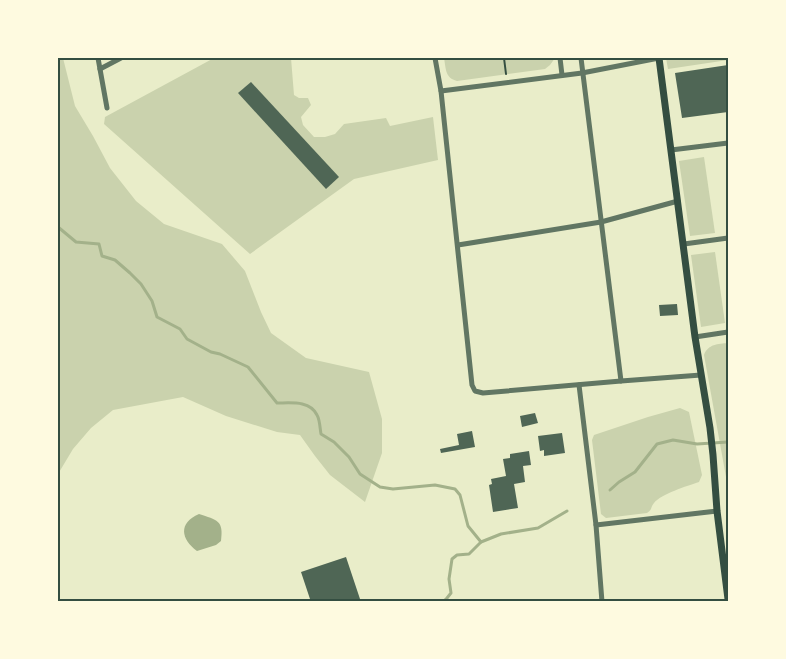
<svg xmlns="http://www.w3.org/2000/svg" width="786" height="659" viewBox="0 0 786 659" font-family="Ubuntu,sans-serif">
<rect width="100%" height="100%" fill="#e9edc9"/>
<!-- green -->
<g fill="#cad2ad">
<path d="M58 58H63L75 106 93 136 110 168 136 201 164 224 222 244 245 271 261 312 271 333 306 358 369 372 382 419V453L365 502 330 475 315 456 300 435 277 432 226 416 183 397 113 410 91 428 73 449 58 474Z"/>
<path d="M214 58H291L294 95 299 98H308L311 105 301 117 303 125 314 137H325L335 134 344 124 386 118 390 126 433 117 438 160 354 179 250 254 104 124 105 117Z"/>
<path d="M444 58H555L550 65 545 69 457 81C445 78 446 69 444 58Z"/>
<path d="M666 58H728V60L668 69Z"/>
<path d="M704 157 715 233 690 236 679 161Z"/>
<path d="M715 252 725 323 701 327 691 255Z"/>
<path d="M728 343V488L704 355C708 344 718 344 728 343Z"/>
<path d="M680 408 689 412 702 475 699 482C687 486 661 494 654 503 650 508 653 509 647 513L606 518 601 514 592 440 594 435 648 417Z"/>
</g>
<!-- water -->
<path fill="#a3b18a" d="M199 514C217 520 224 520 221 541L216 545 197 551C181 539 178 523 199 514Z"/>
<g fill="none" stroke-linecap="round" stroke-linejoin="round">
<!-- stream -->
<g stroke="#a3b18a" stroke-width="3">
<path d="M58 227 76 242 99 244 102 256 115 260 130 273 141 284 152 301 157 317 180 329 187 339 211 352 220 354 248 367 277 403C290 403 310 400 317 415 320 420 320 429 321 434L334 442 349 457 360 474 380 487 393 489 435 485 455 489 460 495 468 526 481 542"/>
<path d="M610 490 619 482 635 472 657 444 673 440 697 444 728 442"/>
<path d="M443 602 447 598 451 593 449 579 452 559 457 555 469 554 481 542 501 534 538 528 567 511"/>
</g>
</g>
<!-- building -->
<g fill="#4f6655">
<path d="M728 65V112L682 118 675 73Z"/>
<path d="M251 82 339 177 326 189 238 93Z"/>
<path d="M677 304 678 315 660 316 659 305Z"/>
<path d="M535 413 538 423 522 427 520 416Z"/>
<path d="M472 431 475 447 441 453 440 449 459 445 457 434Z"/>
<path d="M562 433 565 453 544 456V450L540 451 538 436Z"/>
<path d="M529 451 531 465 523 466 525 482 514 484 518 508 493 512 489 485 492 484 491 479 506 476 503 459 510 458V454Z"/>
<path d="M346 557 361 602H311L301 572Z"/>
</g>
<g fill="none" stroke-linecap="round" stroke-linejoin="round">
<!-- path -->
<path stroke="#344e41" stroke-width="2" d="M504 58 506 74"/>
<!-- minor -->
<g stroke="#617663" stroke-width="5">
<path d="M98 58 107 108"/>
<path d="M435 58 441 91 472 385 475 391 483 393 621 381 701 375"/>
<path d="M560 58 562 75"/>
<path d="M581 58 621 381"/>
<path d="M100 69 121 58"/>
<path d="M441 91 582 73 659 58"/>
<path d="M671 150 728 143"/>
<path d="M684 244 728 238"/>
<path d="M458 245 601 222 678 201"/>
<path d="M695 337 728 332"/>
<path d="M579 385 596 525 602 602"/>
<path d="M596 525 717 511"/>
</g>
<!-- secondary -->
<path stroke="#344e41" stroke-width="7" d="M659 58 695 337 710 428 713 455 717 511 728 599"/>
</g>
<!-- border -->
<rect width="786" height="659" fill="none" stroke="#fefae0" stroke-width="118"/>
<rect x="59" y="59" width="668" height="541" fill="none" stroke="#344e41" stroke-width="2"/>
</svg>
